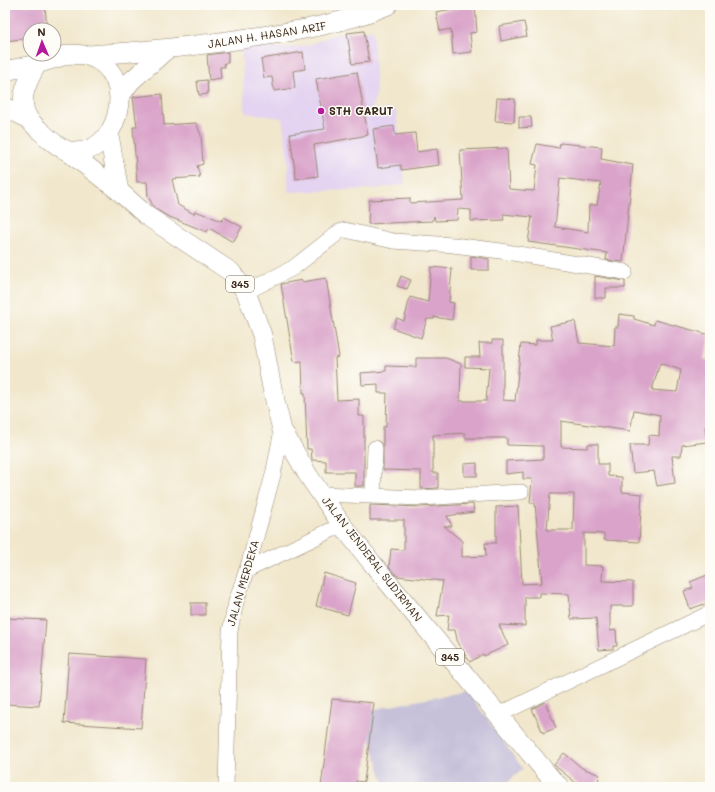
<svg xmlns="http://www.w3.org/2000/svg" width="715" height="792" viewBox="0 0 715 792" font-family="Mali,sans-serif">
<rect width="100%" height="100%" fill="#fdfcf7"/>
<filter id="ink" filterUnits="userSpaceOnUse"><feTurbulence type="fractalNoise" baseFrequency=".025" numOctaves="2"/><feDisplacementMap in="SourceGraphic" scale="8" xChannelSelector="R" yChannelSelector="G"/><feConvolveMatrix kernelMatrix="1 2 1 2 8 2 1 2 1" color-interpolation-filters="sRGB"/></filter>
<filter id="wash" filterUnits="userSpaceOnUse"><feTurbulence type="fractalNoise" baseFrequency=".012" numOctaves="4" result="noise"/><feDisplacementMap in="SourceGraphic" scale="16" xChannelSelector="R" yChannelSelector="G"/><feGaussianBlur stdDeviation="0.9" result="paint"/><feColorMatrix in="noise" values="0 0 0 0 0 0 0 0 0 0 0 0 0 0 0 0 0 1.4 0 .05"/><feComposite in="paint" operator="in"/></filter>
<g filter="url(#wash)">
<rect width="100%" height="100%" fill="#f1e7cc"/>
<!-- built -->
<path fill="#e4d3f1" d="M373 30 376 94 372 109 396 110 405 184 374 189 288 192V159L282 118 245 113 241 45 287 48 309 45 338 33Z"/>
<!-- industrial -->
<path fill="#c6c0d9" d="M467 691 523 769 502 787H385L367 728 370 710Z"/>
<g id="blocks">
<!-- building -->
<g fill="#daa4ca" fill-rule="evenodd">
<path d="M5 5H45L47 30H30V38L5 41Z"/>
<path d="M464 5H475L477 32 470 33 472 52 453 54 451 29 440 31 436 12 464 7Z"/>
<path d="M524 22 527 36 501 41 499 26Z"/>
<path d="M364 31 369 62 352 64 347 33Z"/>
<path d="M228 52V63H224L225 67H220L221 78 209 80 207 55Z"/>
<path d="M303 52 305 69 293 71 295 88 274 91 272 77 264 78 261 59Z"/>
<path d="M357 72 368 135 314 145 318 176 296 179 290 134 325 129 316 79Z"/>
<path d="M207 80 208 94 199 95 197 81Z"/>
<path d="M162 94 164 125 196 123 201 135 203 164 197 166 200 177 172 179 178 205 194 214 195 211 222 221 224 217 242 227 233 242 209 228 207 232 167 216 154 208 148 196 147 182H137L133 127H137L133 97Z"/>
<path d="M497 98 515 99 514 122 495 121Z"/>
<path d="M519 117H531L532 127 519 128Z"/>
<path d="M394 126 395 135 415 133 417 152 437 149 439 165 401 170V165L378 168 373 129Z"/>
<path d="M560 143 602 147 601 159 633 165 623 262 606 260 607 253 528 242 532 217 503 214 504 220 471 221V210L458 209 457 220 435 221 434 216 432 221 368 224 369 200 410 198V203L463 200 460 150 507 148 509 189 534 191 537 165 532 164 537 144 559 148ZM560 178 601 183 597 205H589L588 232 555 227Z"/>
<path d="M471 256 489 259V270H471Z"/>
<path d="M431 267 452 269 449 302 454 303 452 320 434 317V319H427L421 338 393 328 397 318 404 321 410 297 428 302Z"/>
<path d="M401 276 411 280 407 289 397 286Z"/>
<path d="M595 276 625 281V288H606V298H595Z"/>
<path d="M326 278 339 357 335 358 337 400 359 399V416H364V486H355V472H326V461L312 460 311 449H307L305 393H303L302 361 294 362 281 284 302 280V282Z"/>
<path d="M619 314 634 316V319L654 325 655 320 710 335 704 359 710 361V427H705L707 442 682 445 681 456H672L675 483 657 486 654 471 633 473 630 445H648L649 435 659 436 660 415 634 410 630 431 561 421V447L587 448 588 444H598V464H608V476L622 477V492L642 494 639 542 604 540V534L584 533V565L603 566 602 581 633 582V606H610V631L616 630 617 646H613V649L599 650 596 618 571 619 569 594 539 593V597H525V626L499 625 508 645 484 656 483 654 470 662 458 644 455 630H447L449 615 437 616 443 581 397 576 389 567 391 549 404 550V520H370V505L421 507 473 504 474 512 447 516 452 526H444L462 541V557L486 556 485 543H496V507L518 506 522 584 542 583 535 503H530L532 479H523V472L506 474V461L543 459V446L507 445V438H465V433L433 435V473H438V488L421 489V471L383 470V427H386L387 393H378V384L362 385 361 373 386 371V366L416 367V358H446L461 364 460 401H486L489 368 465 367V357H480L479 343H492V340H503V400L515 401 521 344 536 345V340H553L550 326 575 321 579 343 614 346 615 327H618ZM660 363 681 370 677 392 652 390ZM550 494H574L573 530H547Z"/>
<path d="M477 463V476H464V464Z"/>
<path d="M324 573 356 583 348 615 316 606Z"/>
<path d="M710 574V602L690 609 684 591 693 588 690 582Z"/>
<rect x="191" y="603" width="14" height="12"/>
<path d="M5 618 46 620 39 706 5 704Z"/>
<path d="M69 654 146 659 141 728 64 723Z"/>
<path d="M332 699 374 703 364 782 356 781 355 787H321Z"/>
<path d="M545 702 556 728 543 733 532 709Z"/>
<path d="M564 753 582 768 600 775 596 787H581L554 765Z"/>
</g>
</g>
</g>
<g filter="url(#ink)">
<use href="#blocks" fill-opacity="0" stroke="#968875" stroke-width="1"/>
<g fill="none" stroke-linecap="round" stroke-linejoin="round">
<defs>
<g id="minor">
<path d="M246 292 293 268 339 232 345 230 393 241 453 245 501 251 625 272"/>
<path d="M321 494 421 498 521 492"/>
<path d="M373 496 375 448"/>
<path d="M247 570 342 525"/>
<path d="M498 715 710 613"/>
<path d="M226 787 230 631 236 602 249 563 273 475 282 430"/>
</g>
<g id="major">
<path d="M70 54C75 55 83 54 88 56 144 74 116 165 66 150 55 146 44 134 35 126 14 107 25 85 37 64Z"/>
<path d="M88 55C142 52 195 46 249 38 297 31 343 24 388 5"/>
<path d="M5 71 37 64"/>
<path d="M120 96 131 81 166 50"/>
<path d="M5 107 27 118"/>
<path d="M109 135 119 191"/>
<path d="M66 150 119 191 147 216 231 272 246 292 262 335 272 388 282 430 308 475 342 525 372 563 554 782 560 787"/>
</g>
</defs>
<!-- minor casing -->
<use href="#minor" stroke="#968875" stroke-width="16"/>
<!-- major casing -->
<use href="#major" stroke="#968875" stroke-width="20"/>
<!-- minor -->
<use href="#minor" stroke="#fff" stroke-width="15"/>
<!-- major -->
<use href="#major" stroke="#fff" stroke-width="19"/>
</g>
</g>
<!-- markers -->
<circle fill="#b5179e" stroke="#fdfcf7" stroke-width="1.5" cx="321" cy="111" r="4"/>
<g text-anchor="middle" stroke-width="3" stroke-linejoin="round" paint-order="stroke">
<!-- shield labels -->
<g fill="#fdfcf7" stroke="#75695f" stroke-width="1">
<rect x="226" y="276" width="28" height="16" rx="3"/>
<rect x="436" y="649" width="28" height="16" rx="3"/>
</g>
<g font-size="10" font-weight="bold" fill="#3b2a1e">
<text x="240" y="288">345</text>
<text x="450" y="661">345</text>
</g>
<!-- street labels -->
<g font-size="11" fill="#3b2a1e" stroke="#fdfcf7">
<text transform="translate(267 35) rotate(-9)" y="4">JALAN H. HASAN ARIF</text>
<text transform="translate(372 559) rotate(52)" y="4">JALAN JENDERAL SUDIRMAN</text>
<text transform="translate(243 583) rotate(-74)" y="4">JALAN MERDEKA</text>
</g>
<!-- poi labels -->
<g font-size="11" font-weight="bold" fill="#3b2a1e" stroke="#fdfcf7" text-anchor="start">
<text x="329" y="115">STH GARUT</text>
</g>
</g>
<!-- margin -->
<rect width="715" height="792" fill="none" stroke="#fdfcf7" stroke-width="20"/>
<!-- north arrow -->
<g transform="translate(42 42) rotate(358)"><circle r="19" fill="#fdfcf7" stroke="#afa8a0"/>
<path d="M0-3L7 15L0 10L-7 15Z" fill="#b5179e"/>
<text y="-6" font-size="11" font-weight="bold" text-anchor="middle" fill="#3b2a1e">N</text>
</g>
</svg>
